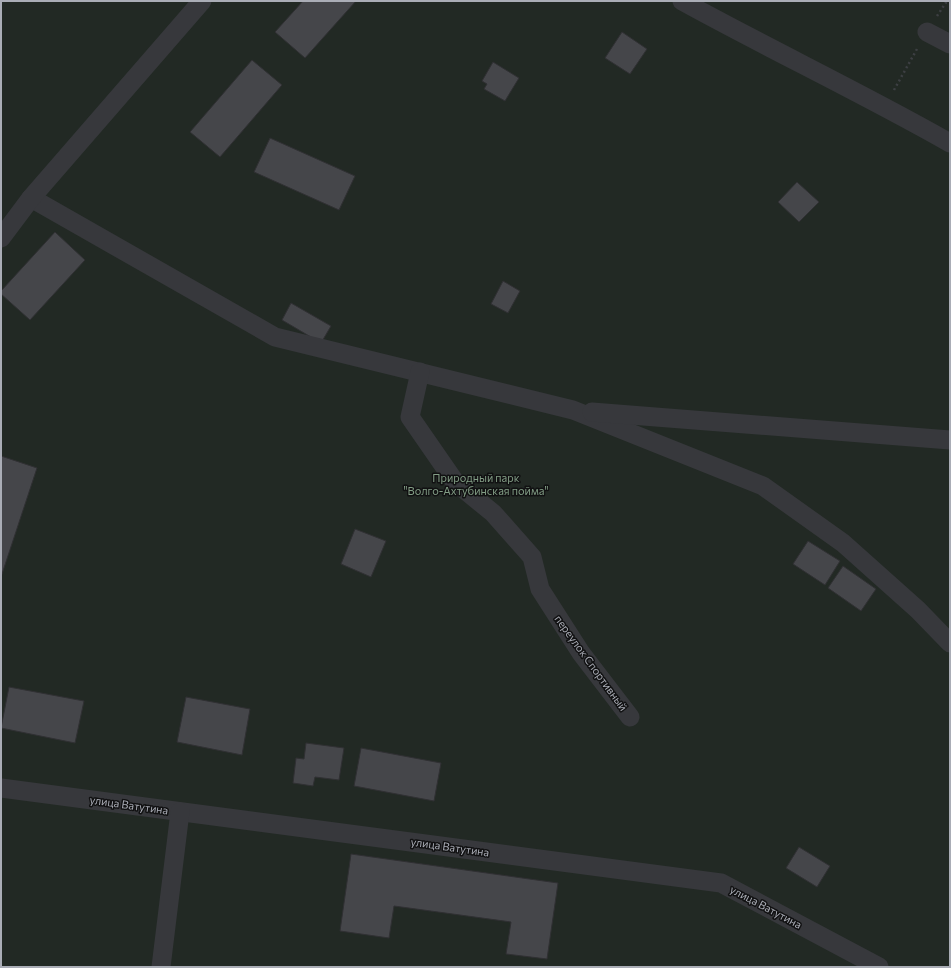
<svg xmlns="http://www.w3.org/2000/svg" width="951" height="968" viewBox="0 0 951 968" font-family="Commissioner,sans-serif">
<rect width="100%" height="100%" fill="#161617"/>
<!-- green -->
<rect fill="#222924" x="1" y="1" width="949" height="966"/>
<!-- building -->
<g fill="#45464a" stroke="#303033">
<path d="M303 1H356L305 58 275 32Z"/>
<path d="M622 32 647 49 630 74 605 58Z"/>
<path d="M252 60 282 85 220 157 190 132Z"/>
<path d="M493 62 519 78 505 101 484 89 487 84 482 81Z"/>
<path d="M270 138 355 176 339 210 254 172Z"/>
<path d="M797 182 819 202 799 222 778 202Z"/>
<path d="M55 232 85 260 30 320 1 294V291Z"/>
<path d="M503 281 520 291 508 313 491 304Z"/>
<path d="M291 303 331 326 321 343 282 320Z"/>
<path d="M1 456 37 468 1 577Z"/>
<path d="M355 529 386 541 371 577 341 564Z"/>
<path d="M808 541 840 561 825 585 793 564Z"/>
<path d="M843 566 876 589 861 611 828 588Z"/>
<path d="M9 687 84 701 75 743 1 728Z"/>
<path d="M186 697 250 709 242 755 177 742Z"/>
<path d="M306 743 344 748 339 780 315 777 313 786 293 783 296 758 304 759Z"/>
<path d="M361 748 441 763 434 801 354 786Z"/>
<path d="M799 847 830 866 817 887 786 868Z"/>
<path d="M351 854 558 883 547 959 506 954 511 922 394 906 389 938 340 931Z"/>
</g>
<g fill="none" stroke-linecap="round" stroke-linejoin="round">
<!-- path -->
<g stroke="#3d3f43" stroke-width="2.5" stroke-dasharray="2 3" stroke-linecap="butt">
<path d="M937 16 947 1"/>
<path d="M894 90 917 49"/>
</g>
<!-- minor -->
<g stroke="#37383c" stroke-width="19">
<path d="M682 1C771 50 862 93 950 143"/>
<path d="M927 32 950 44"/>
<path d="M31 198 275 337 573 410 763 486 843 543 918 610 950 643"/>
<path d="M1 238 31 198 202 1"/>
<path d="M420 372 410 417 455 482 493 513 532 557 540 589 581 653 630 717"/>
<path d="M592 412 950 440"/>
<path d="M1 788 721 883 879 967"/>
<path d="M161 967 180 812"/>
</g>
</g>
<g text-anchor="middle" stroke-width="3" stroke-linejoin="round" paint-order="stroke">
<!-- park labels -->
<g font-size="11" fill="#839e86" stroke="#111112">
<text x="476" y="482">Природный парк<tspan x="476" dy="13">"Волго-Ахтубинская пойма"</tspan></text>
</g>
<!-- street labels -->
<g font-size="11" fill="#aaadb6" stroke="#111112">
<text transform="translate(591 663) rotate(54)" y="4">переулок Спортивный</text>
<text transform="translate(129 805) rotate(8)" y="4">улица Ватутина</text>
<text transform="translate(450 847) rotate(8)" y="4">улица Ватутина</text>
<text transform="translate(766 907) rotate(28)" y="4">улица Ватутина</text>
</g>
</g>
<!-- border -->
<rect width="951" height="968" fill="none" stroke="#aaadb6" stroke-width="4"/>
</svg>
